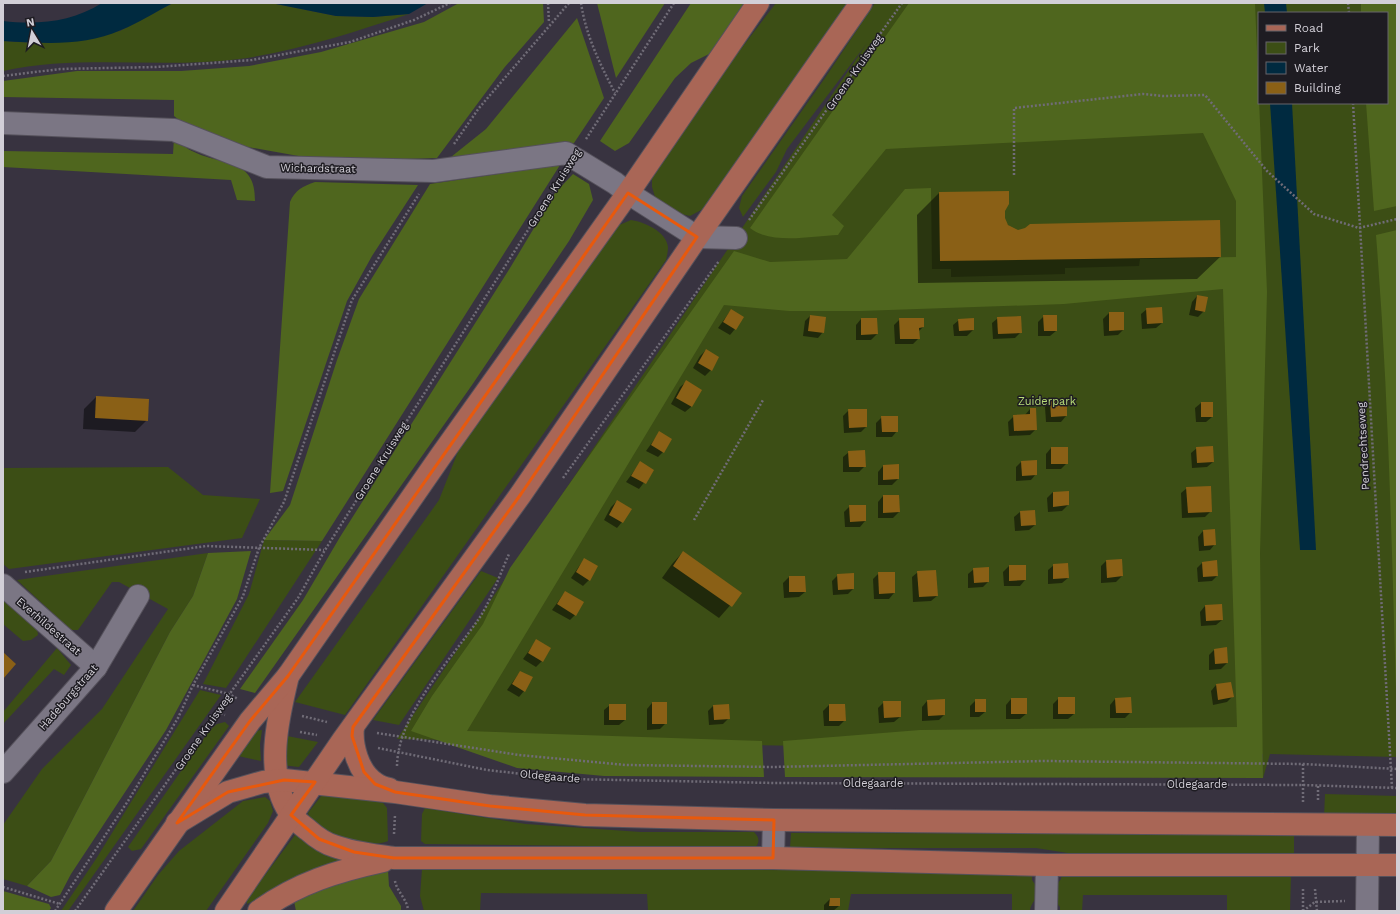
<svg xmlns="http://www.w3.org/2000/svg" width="1400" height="914" viewBox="0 0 1400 914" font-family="'Work Sans',sans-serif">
<rect width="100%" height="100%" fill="#383340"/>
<!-- green -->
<g fill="#3c4e15" fill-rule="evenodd">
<path d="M173 3H271L336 16 373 17 409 14C354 32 298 51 239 59 161 69 80 54 3 71V41L35 43 120 31Z"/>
<path d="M776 3H848L788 93 703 209 690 216 677 213 656 200 652 187V174L724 71Z"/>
<path d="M875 3H1397V757L1270 754 1263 778V754L397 739 867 43 787 149 776 172 743 217 739 208 742 196 825 78ZM1259 13H1387V103H1259Z"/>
<path d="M631 220C644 222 666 231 668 247 668 251 667 256 666 260L345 715 295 702 439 500 459 449 617 226Z"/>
<path d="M168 467 203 495 260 499 242 538 9 569 3 564V468Z"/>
<path d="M264 540 322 541 226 688 203 684 249 594Z"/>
<path d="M208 553 193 596 170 632 51 861 27 886 3 879V825L42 769 102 709 168 609 119 582H112L78 630H71L17 580Z"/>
<path d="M481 571 498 578 399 725 373 720Z"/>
<path d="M3 598 37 628 38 635 31 640 23 641 3 624Z"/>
<path d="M57 648 71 665 64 675 54 669 3 724V712Z"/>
<path d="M200 690 221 695 68 911H61L96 859Z"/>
<path d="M225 722 229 726 141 849 132 851 128 847 209 731 217 724Z"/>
<path d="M262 730 260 744 261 761 238 756 255 731Z"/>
<path d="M282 735 318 742 299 767 281 765Z"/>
<path d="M326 793 383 803 387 808 388 841C372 850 311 833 308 813L322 795Z"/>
<path d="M1325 794 1397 796V817H1324Z"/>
<path d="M265 797 270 801 273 811 268 823 206 911H133L158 875 179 851 243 801Z"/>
<path d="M425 808 526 824 641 832H754C759 837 760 841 756 847L750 848 425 844 421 841 422 814Z"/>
<path d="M791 833 1294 834V858L1087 856 1036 848H790Z"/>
<path d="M295 835H300L341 861 287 884 247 904V899Z"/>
<path d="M422 869 1032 871V880L1038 889C1037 900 1030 904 1030 911H1012V894H851L848 911H648L647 894 481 893 480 911H424L420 896Z"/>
<path d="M1062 871 1291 876 1290 911H1227V895H1083L1082 911H1060V907L1053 899 1054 888 1061 879Z"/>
</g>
<!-- forest -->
<g fill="#4f661e">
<path d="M459 3H543L544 22 504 68 437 158 373 160 304 157 237 145 196 133 174 116V100L3 97V81L77 71H181L249 66 321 52 424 22Z"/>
<path d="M597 3H665L616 78Z"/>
<path d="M691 3H745L713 52 691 63 675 78 629 143 615 151 600 141Z"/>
<path d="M909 3H1255L1267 292 1260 553 1263 778 785 777 783 741 920 730 1237 727 1223 289 1064 304 860 311H789L724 305 467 731 762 741 764 777 604 776 517 768 411 731 432 696 483 624 510 568 734 251 770 262 847 259 905 189 931 188 932 269H951V277L1065 274V268L1139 266 1140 259 1236 257V201L1203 133 886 149 832 215 844 226 838 235C812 236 771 245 750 228Z"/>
<path d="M1361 3H1397V206L1374 211 1366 103H1387V13H1361Z"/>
<path d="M577 18 604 98 574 143 451 157 486 129Z"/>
<path d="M174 138C180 142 185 148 192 151 221 166 256 157 255 201L237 200 231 180 3 167V151L173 154Z"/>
<path d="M560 165 322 541 264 540 290 505 337 360 359 299 430 184Z"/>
<path d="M573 174 589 184 593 200 569 241 472 385 255 693 240 689 303 600 340 537 510 268 555 193Z"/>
<path d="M315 182 418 185 372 256 347 301 283 491 270 493 290 202C295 190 303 186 315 182Z"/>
<path d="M1397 230V724C1392 561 1389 397 1376 235Z"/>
<path d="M251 551 237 599 166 730 71 874 60 895 51 897 27 886 51 861 170 632 193 596 208 553Z"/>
<path d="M388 870 389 886 401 906V911H296L293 896Z"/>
<path d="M3 891 49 904 51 908 49 911H3Z"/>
</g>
<!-- water -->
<g fill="#002a40">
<path d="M102 3H173C155 12 139 23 121 30 84 47 43 43 3 41V21C38 25 72 22 102 3Z"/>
<path d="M271 3H428L409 14 373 17 336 16Z"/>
<path d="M1264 3H1286L1287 13H1265Z"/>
<path d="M1270 103H1292L1316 550H1300Z"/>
</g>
<!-- shadow -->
<g fill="#0007">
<path d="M939 193 1003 213 1006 223 1011 228 1018 231 1220 257 1197 279 918 283 917 215Z"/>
<path d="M1197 296 1204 311 1198 317 1189 315 1192 302Z"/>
<path d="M1147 309 1162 323 1156 328 1142 329 1141 314Z"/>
<path d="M731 310 735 329 730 335 718 328Z"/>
<path d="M1109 313H1123V330L1118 335 1104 336 1103 319Z"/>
<path d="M810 316 823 332 818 338 803 336 805 321Z"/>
<path d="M1044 316 1056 331 1050 336H1038V322Z"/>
<path d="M998 318 1021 332 1015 338 993 339 992 323Z"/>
<path d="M861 319 877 334 871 340H856V325Z"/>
<path d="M900 319 923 327 918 332 919 338 913 344H895L894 325Z"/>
<path d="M959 320 973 330 967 336H954L953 325Z"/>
<path d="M706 350 711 370 705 376 693 368 700 356Z"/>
<path d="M686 382 700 390 691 407 685 412 671 404 680 387Z"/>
<path d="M96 397 147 420 135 432 83 429 84 409Z"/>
<path d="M1051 401 1066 416 1061 422H1046L1045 407Z"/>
<path d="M1201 403H1212V417L1206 422H1196L1195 408Z"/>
<path d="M1030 409 1036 429 1030 435 1009 436 1008 422 1014 416 1025 415Z"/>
<path d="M849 410 866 427 861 432 844 433 843 416Z"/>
<path d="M882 417 897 431 892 437H876V423Z"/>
<path d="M659 433 663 452 658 457 646 451Z"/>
<path d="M1051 448 1067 463 1061 469H1046V454Z"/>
<path d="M1197 448 1213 462 1207 467 1192 468 1191 453Z"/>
<path d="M849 452 865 466 859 472H843V457Z"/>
<path d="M1021 462 1036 474 1031 480 1016 481V467Z"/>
<path d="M640 463 653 471 639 489 626 482Z"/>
<path d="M883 466 898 479 892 485H878V472Z"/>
<path d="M1187 488 1211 511 1205 517 1182 518 1181 493Z"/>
<path d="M1053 492H1068V505L1062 511 1048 512 1047 498Z"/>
<path d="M883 496H898L899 512 893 518H878V502Z"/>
<path d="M617 501 622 522 617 528 604 520 611 507Z"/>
<path d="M850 506 865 521 860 527H845L844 512Z"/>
<path d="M1020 512 1035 525 1029 530 1015 531 1014 517Z"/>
<path d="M1203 531 1215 544 1210 550 1199 551 1198 537Z"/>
<path d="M683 552 741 593 719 618 662 578 672 564Z"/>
<path d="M584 559 589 580 583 586 571 578Z"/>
<path d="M1106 561 1122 576 1116 582 1101 583V566Z"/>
<path d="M1202 563 1217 576 1212 581 1198 582 1197 568Z"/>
<path d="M1054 565 1068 578 1062 583 1048 584V570Z"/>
<path d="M1009 566 1025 580 1020 586H1004L1003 572Z"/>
<path d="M974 569 988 582 983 587 968 588V574Z"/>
<path d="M918 572 937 596 931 601 913 602 912 577Z"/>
<path d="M879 573 894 593 889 599H874L873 579Z"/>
<path d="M838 575 853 589 848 594 833 595 832 581Z"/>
<path d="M789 577 805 592 799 597 784 598 783 583Z"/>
<path d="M565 592 575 615 570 620 552 610Z"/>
<path d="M1205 606 1222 620 1216 625 1201 626 1200 612Z"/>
<path d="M536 641 542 661 536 667 523 659Z"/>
<path d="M1214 650 1227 663 1221 669 1209 670V655Z"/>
<path d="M520 672 524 691 519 697 507 690Z"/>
<path d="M1230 683 1233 696 1227 702 1213 705 1211 691 1216 685Z"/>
<path d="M1059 698 1074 714 1068 719H1053V704Z"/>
<path d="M1011 699 1026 714 1020 719H1006V705Z"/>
<path d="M1115 699 1131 712 1125 718H1110V705Z"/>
<path d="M976 700 985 712 979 717H970V706Z"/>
<path d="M927 701 944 715 939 720 922 721V707Z"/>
<path d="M884 702 900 717 894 722 879 723 878 708Z"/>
<path d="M652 703 666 723 660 729 647 730V709Z"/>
<path d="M610 705 625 720 619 725H604V710Z"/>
<path d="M829 705 845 720 839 726H824L823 711Z"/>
<path d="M713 706 729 718 723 724 709 725 708 711Z"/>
<path d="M830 899 839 906 833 911H824V905Z"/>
</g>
<!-- building -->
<g fill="#8a6016">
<path d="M1009 191V204L1005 211V218L1008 225 1018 230 1025 228 1030 224 1220 220 1221 257 940 261 939 192Z"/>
<path d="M1197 295 1208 297 1205 312 1195 310Z"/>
<path d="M1162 307 1163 323 1147 324 1146 308Z"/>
<path d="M731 309 744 317 736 330 723 322Z"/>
<path d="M1109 312H1124V330L1109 331Z"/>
<path d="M810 315 826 317 824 333 808 331Z"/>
<path d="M1043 315H1057V331H1044Z"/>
<path d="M1021 316 1022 333 998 334 997 317Z"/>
<path d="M861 318H877L878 334 861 335Z"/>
<path d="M899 318H924V327L919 328 920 339H900Z"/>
<path d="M974 318V330L959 331 958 319Z"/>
<path d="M706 349 719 357 712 371 698 363Z"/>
<path d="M686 380 702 390 692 407 676 398Z"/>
<path d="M96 396 149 399 148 421 95 418Z"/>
<path d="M1050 400H1067V416L1051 417Z"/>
<rect x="1201" y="402" width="12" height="15"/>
<path d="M1030 408H1036L1037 430 1014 431 1013 415 1030 414Z"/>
<path d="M848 409H867V427L849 428Z"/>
<path d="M881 416H898V432H882Z"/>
<path d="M659 431 672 439 664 453 651 445Z"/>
<path d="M1213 446 1214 462 1197 463 1196 447Z"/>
<rect x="1051" y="447" width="17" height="17"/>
<path d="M865 450 866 467H849L848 451Z"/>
<path d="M1037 460V475L1022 476 1021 461Z"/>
<path d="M640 461 654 470 646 484 631 476Z"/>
<path d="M899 464V479L883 480V465Z"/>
<path d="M1211 486 1212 512 1188 513 1186 487Z"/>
<path d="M1069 491V505L1053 507V492Z"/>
<path d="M883 495H899L900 512 883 513Z"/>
<path d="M617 500 632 509 623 523 609 515Z"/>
<path d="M849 505H866V521L850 522Z"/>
<path d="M1035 510 1036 525 1021 526 1020 511Z"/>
<path d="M1215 529 1216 545 1204 546 1203 530Z"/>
<path d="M683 551 742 593 732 607 673 566Z"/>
<path d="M584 558 598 566 590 581 576 572Z"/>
<path d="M1122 559 1123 576 1107 578 1106 560Z"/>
<path d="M1217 560 1218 576 1203 577 1202 562Z"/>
<path d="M1068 563 1069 578 1053 579V564Z"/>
<path d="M1009 565H1026V580L1009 581Z"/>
<path d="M989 567V582L974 583 973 568Z"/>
<path d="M936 570 938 596 919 597 917 571Z"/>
<path d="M878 572H895V593L879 594Z"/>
<path d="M854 573V589L838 590 837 574Z"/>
<path d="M789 576H805L806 592H789Z"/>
<path d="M565 591 584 602 576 616 557 604Z"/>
<path d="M1222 604 1223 620 1206 621 1205 605Z"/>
<path d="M536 639 551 648 543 662 528 653Z"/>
<path d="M1227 647 1228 663 1215 664 1214 649Z"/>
<path d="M3 652 16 664 3 679Z"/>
<path d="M520 671 533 677 525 692 512 684Z"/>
<path d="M1231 682 1234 697 1218 700 1216 684Z"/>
<rect x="1058" y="697" width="17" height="17"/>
<path d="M1131 697 1132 713H1116L1115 698Z"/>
<rect x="1011" y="698" width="16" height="16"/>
<path d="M945 699V715L928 716 927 700Z"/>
<rect x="975" y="699" width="11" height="13"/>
<path d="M883 701H901V717L884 718Z"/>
<rect x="652" y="702" width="15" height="22"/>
<rect x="609" y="704" width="17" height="16"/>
<path d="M729 704 730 719 714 720 713 705Z"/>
<path d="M829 704H845L846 721H829Z"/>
<path d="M830 898H840V906H829Z"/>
</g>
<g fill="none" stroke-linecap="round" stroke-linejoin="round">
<defs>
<g id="minor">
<path d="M3 123 174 130 267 167 434 171 566 153 615 183 628 193 697 237 736 238"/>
<path d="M3 585 96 667"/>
<path d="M3 772 96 667 138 596"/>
<path d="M773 858 774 820"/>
<path d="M1046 911 1047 865"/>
<path d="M1367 911 1368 825"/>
</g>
<g id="major">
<path d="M288 676C278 717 264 775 290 813 294 820 302 825 308 830 316 837 324 843 334 846 353 853 374 855 394 858H773L1047 865H1397"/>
<path d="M353 727C351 745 358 772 375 783 379 786 385 788 389 789"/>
<path d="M177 823 228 792 263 782 284 780 395 792 490 806 585 815 774 820 1397 825"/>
<path d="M116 911 250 721 288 676 440 457 628 193 758 3"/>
<path d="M226 911 343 740 521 494 697 237 861 3"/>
<path d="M259 911C298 883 337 871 383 861"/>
</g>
</defs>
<!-- minor casing -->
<use href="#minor" stroke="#55515b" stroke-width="24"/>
<!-- major casing -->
<use href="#major" stroke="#55515b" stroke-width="24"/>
<!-- path -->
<g stroke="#706c77" stroke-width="2.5" stroke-dasharray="2 2" stroke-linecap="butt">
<path d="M548 3 549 23"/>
<path d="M581 3C586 36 600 64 615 93"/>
<path d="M1348 3 1349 13"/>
<path d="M3 76 60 69 156 67 252 60 350 42 414 20 450 3"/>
<path d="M1353 103 1392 788"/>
<path d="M586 139 674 3"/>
<path d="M454 144 479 108 569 3"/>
<path d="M1014 175V108L1143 94 1163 96 1205 95 1267 171 1314 214 1359 228 1397 219"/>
<path d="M749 220 902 3"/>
<path d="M563 478 719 261"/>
<path d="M694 520 763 400"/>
<path d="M25 572 206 546 324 550"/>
<path d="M193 685 229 694 238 699"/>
<path d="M217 712 225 715"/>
<path d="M302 716 327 722"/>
<path d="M300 732 317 735"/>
<path d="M377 733 519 755 626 765 773 767 1044 761 1303 764 1397 769"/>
<path d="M378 748 487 770 568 779 774 783 1303 785 1397 788"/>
<path d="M397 766C398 713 452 659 480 617 492 598 500 574 509 554"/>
<path d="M1318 800V785"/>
<path d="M1303 802V764"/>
<path d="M394 834 395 815"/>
<path d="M395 881C397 892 408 900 408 911"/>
<path d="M3 887 60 904"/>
<path d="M1315 889 1317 911"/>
<path d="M55 911 128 801 178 718 193 685 243 596 259 548 284 502 352 300 419 194"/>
<path d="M75 911 298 598 325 550 561 178"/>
<path d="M1303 911V889"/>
<path d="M1303 911 1315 902 1345 901"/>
</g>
<!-- minor -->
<use href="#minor" stroke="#7b7684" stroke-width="22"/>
<!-- major -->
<use href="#major" stroke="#a96656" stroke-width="22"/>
</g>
<!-- marked area -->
<path fill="none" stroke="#e8590c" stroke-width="3" stroke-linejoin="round" d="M628 193 697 237 521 494 353 727 352 736 364 772 375 784 395 792 490 806 585 815 774 820 773 858H394L354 852 319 839 291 815 315 782 284 780 228 792 177 823 250 721 288 676Z"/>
<g text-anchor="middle" stroke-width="3" stroke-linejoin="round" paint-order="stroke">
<!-- street labels -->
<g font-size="11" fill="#d2cfd7" stroke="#1e1c22">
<text transform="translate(854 72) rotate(-55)" y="4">Groene Kruisweg</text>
<text transform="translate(318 168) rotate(1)" y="4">Wichardstraat</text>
<text transform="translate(554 188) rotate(-58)" y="4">Groene Kruisweg</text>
<text transform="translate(1363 446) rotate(-93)" y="4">Pendrechtseweg</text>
<text transform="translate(381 461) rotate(-58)" y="4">Groene Kruisweg</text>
<text transform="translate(49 626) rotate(41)" y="4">Everhildestraat</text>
<text transform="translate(68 697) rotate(-49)" y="4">Hadeburgstraat</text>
<text transform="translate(203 732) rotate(-55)" y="4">Groene Kruisweg</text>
<text transform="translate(550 776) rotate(5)" y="4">Oldegaarde</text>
<text x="873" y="787">Oldegaarde</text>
<text x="1197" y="788">Oldegaarde</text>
</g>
<!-- park labels -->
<g font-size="11" fill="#b8dc79" stroke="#1e1c22">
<text x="1047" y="405">Zuiderpark</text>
</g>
</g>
<!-- border -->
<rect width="1400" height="914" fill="none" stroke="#d2cfd7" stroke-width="8"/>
<!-- legend -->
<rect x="1258" y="12" width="130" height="92" fill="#1e1c22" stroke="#66646a"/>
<rect x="1266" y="25" width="20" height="6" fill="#a96656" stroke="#66646a"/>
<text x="1294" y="32" font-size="12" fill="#d2cfd7">Road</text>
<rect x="1266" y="42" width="20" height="12" fill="#3c4e15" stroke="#66646a"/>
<text x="1294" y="52" font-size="12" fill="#d2cfd7">Park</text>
<rect x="1266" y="62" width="20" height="12" fill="#002a40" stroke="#66646a"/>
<text x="1294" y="72" font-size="12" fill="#d2cfd7">Water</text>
<rect x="1266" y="82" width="20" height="12" fill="#8a6016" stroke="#66646a"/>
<text x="1294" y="92" font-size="12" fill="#d2cfd7">Building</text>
<!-- north arrow -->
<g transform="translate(32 32) rotate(350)" stroke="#1e1c22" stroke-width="3" paint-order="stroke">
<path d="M0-3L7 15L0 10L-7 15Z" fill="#d2cfd7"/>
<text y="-6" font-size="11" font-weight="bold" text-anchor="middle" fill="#d2cfd7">N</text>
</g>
</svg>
